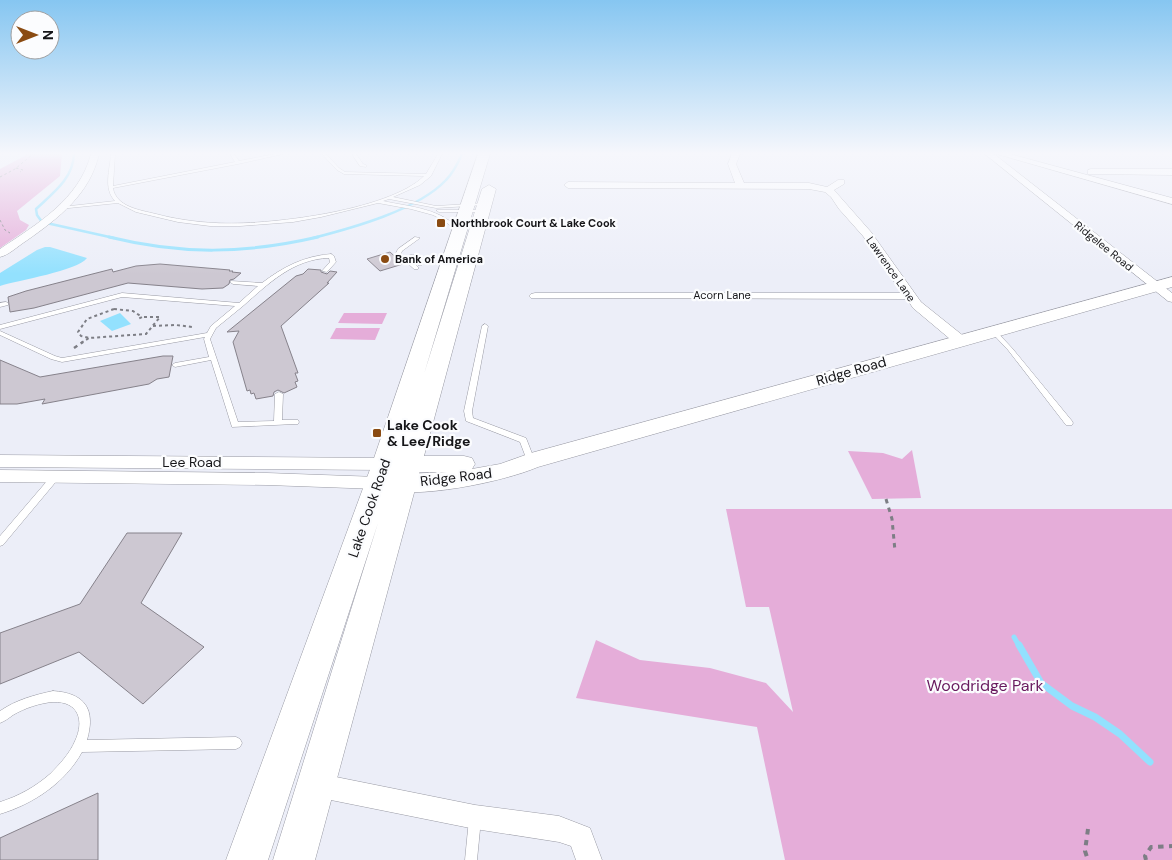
<svg xmlns="http://www.w3.org/2000/svg" width="1172" height="860" viewBox="0 0 1172 860" font-family="'DM Sans',sans-serif">
<rect width="100%" height="100%" fill="#eceef8"/>
<!-- green -->
<g fill="#e5add9">
<path d="M28 154H62L60 176 17 211 20 220 29 225 26 230 0 248V169Z"/>
<path d="M344 313H387L382 324 338 323Z"/>
<path d="M336 328H380L375 340 330 339Z"/>
<path d="M912 450 921 498 872 499 848 451 883 453 902 459Z"/>
<path d="M726 509H1172V860H785L757 727 576 698 596 640 640 660 710 668 766 683 793 712 769 607H746Z"/>
</g>
<!-- water -->
<g fill="#93e1fe">
<path d="M45 247H50L87 258C77 271 19 280 0 286V273L37 250Z"/>
<path d="M120 313 131 324 112 331 100 321Z"/>
</g>
<g fill="none" stroke-linecap="round" stroke-linejoin="round">
<!-- stream-far3 -->
<g stroke="#93e1fe" stroke-width="2.5">
<path d="M74 154C73 179 53 193 36 209L37 215 42 222 114 238"/>
<path d="M313 238C352 228 418 210 446 180 453 173 458 163 462 154"/>
</g>
<!-- stream-far2 -->
<path stroke="#93e1fe" stroke-width="3" d="M109 237C182 255 244 254 318 237"/>
<!-- stream-far1 -->
<path stroke="#93e1fe" stroke-width="5" d="M1014 637 1019 646"/>
<!-- stream -->
<path stroke="#93e1fe" stroke-width="7" d="M1019 645 1041 683 1072 706 1095 717 1120 734 1150 762"/>
</g>
<!-- building -->
<g fill="#cdc8d2" stroke="#86828b">
<path d="M390 252 403 264 380 271 367 259Z"/>
<path d="M160 264 230 270 229 271H233L232 272 241 273 234 279 230 280 229 284 223 288 202 289 128 283 34 308 10 312 8 297 26 291 112 269 113 272 136 266Z"/>
<path d="M308 269 321 270V272L327 274 330 271 337 272 327 283H329L281 326 298 373H295L298 381 295 382 297 387 284 393 278 390 274 392 273 396 256 399 254 393 251 394 250 390 247 391 233 342 239 331 227 332 296 276 303 274Z"/>
<path d="M163 356H173L169 377 157 379 149 384 42 404 45 399 17 404H0V360L40 377Z"/>
<path d="M127 533H182L141 603 204 647 143 704 79 652 0 684V633L80 604Z"/>
<path d="M98 793V860H0V838Z"/>
</g>
<g fill="none" stroke-linecap="round" stroke-linejoin="round">
<defs>
<g id="lane">
<path d="M111 154H115L113 186 235 162 230 154H234L239 161 275 154H283L238 164 113 188C116 207 140 210 156 214 175 219 195 222 216 223 265 226 389 211 424 176L344 174 337 170 322 154H326L339 168 345 172 426 174 438 154H442L431 176 420 185 393 197 436 206 485 203 487 204 485 205 436 208 389 199 383 201C410 207 443 208 461 232L459 233H457L451 226 443 220 433 215 411 209 378 203 321 217 293 222 240 226H210L178 222 136 212 118 203 59 209V208L61 207 115 201C103 188 110 170 111 154Z"/>
<path d="M352 154H356L363 164 366 165V167L360 166Z"/>
<path d="M437 210H483L485 211 483 212H439L437 211Z"/>
<path d="M415 237 420 238 402 251 401 254H397L396 253 398 249Z"/>
<path d="M331 254 334 256 336 262 327 272 322 271 330 262 329 258C293 259 268 284 243 306 234 313 225 321 216 328L210 339 238 422 274 421 275 394 279 392 283 394 282 420H298L299 422 298 424H295L232 427 211 360 175 367 172 365 175 363 209 357 204 339 205 337 62 362 51 359 0 335V331L55 356 62 358 207 333 211 326 235 306 122 297 0 329V325L122 293 239 303 258 286 233 284 230 282 231 281 262 283C283 267 304 256 331 254Z"/>
<path d="M410 255H414L422 263V265H418L410 257Z"/>
<path d="M403 257H407L418 267V269H414L403 259Z"/>
<path d="M6 302 8 303V305L0 307V303Z"/>
<path d="M485 324 488 326 472 411 473 418 526 438 535 461 534 463H528L520 442 466 421 464 411 482 326Z"/>
<path d="M994 330 996 331 1012 348 1072 421 1073 423 1072 425H1066L1008 350 992 333 991 332Z"/>
<path d="M56 473 59 474 60 476 59 478 3 545 0 546V536L53 474Z"/>
<path d="M53 691C85 693 96 709 87 740L236 737 240 739 242 743 240 747 236 749 82 752C65 783 33 804 0 814V802C19 796 35 787 50 774 60 764 70 753 75 741 85 720 78 701 53 702 40 703 25 708 13 715 9 718 5 721 0 723V711C16 700 34 695 53 691Z"/>
<path d="M475 813 479 815 481 819 477 860H465L469 819 471 815Z"/>
</g>
<g id="street">
<path d="M91 154H99C90 194 59 218 26 241 18 246 9 255 0 257V249C37 224 79 200 91 154Z"/>
<path d="M732 154H740L736 164 744 183H809L827 187 838 180H844V184L834 190 871 232 921 302 966 338 967 341 966 344H956L913 308 907 299 531 298 529 296 531 294 535 293H902L863 236 839 209 831 197 825 192 809 189 568 188 564 185 568 182 735 183 728 164Z"/>
<path d="M985 154H994L1172 293V302L1168 301Z"/>
<path d="M997 154H1010L1172 198V204Z"/>
<path d="M1091 169H1172V175L1088 174V170Z"/>
<path d="M0 455 385 458 391 460 393 464 391 468 385 470 0 467Z"/>
<path d="M0 470 267 473 378 477 384 479 386 483 384 487 378 489 267 485 0 482Z"/>
<path d="M316 773 475 805 559 816 590 828 602 860H576L571 846 559 842 475 829 316 797 308 793 304 785 308 777Z"/>
</g>
<path id="secondary" d="M1172 277V287L538 467C503 482 415 500 379 489L375 483 379 477 387 475 447 472H394L386 470 383 464 386 458 394 456H464L472 458 475 464 472 469 500 464 531 453Z"/>
<path id="primary" d="M478 154H490L424 374 482 189 489 185 496 189 315 860H273L378 523 268 860H226L372 464Z"/>
</defs>
<!-- lane casing -->
<use href="#lane" stroke="#999aa4" stroke-width="1"/>
<!-- street casing -->
<use href="#street" stroke="#999aa4" stroke-width="1"/>
<!-- secondary casing -->
<use href="#secondary" stroke="#999aa4" stroke-width="1"/>
<!-- primary casing -->
<use href="#primary" stroke="#999aa4" stroke-width="1"/>
<!-- path-far4 -->
<g stroke="#7d7e85" stroke-width="1" stroke-dasharray="2.5 2.5" stroke-linecap="butt">
<path d="M16 168 23 170 20 172"/>
<path d="M0 177 15 169 33 154"/>
<path d="M0 220 5 230 10 233"/>
</g>
<!-- path-far3 -->
<g stroke="#7d7e85" stroke-width="2" stroke-dasharray="3 3" stroke-linecap="butt">
<path d="M114 309 87 319 78 332 81 336 89 338 146 334 160 317H142"/>
<path d="M114 309 133 311 142 317 138 319"/>
<path d="M153 326 176 325 192 327"/>
<path d="M81 343 89 338"/>
</g>
<!-- path-far2 -->
<path stroke="#7d7e85" stroke-width="2.5" stroke-dasharray="4 4" stroke-linecap="butt" d="M74 348 83 342"/>
<!-- path-far1 -->
<path stroke="#7d7e85" stroke-width="3" stroke-dasharray="4.5 4.5" stroke-linecap="butt" d="M886 499 892 519 895 551"/>
<!-- path -->
<g stroke="#7d7e85" stroke-width="4" stroke-dasharray="5.5 5.5" stroke-linecap="butt">
<path d="M1088 829 1085 851 1088 860"/>
<path d="M1146 860 1145 856 1151 847 1172 846"/>
</g>
<!-- lane -->
<use href="#lane" fill="#fff" fill-rule="evenodd"/>
<!-- street -->
<use href="#street" fill="#fff" fill-rule="evenodd"/>
<!-- secondary -->
<use href="#secondary" fill="#fff" fill-rule="evenodd"/>
<!-- primary -->
<use href="#primary" fill="#fff" fill-rule="evenodd"/>
</g>
<!-- sky -->
<linearGradient id="sky" x2="0" y2="1"><stop stop-color="#86c6f1"/><stop offset="0.56" stop-color="#f6f7fc"/><stop offset="1" stop-color="#f6f7fc" stop-opacity="0"/></linearGradient>
<rect width="1172" height="274" fill="url(#sky)"/>
<!-- markers -->
<g fill="#8a4b12" stroke="#fbfcfe" stroke-width="2">
<rect x="436" y="218" width="10" height="10" rx="2.5"/>
<circle cx="385" cy="259" r="5"/>
<rect x="372" y="428" width="10" height="10" rx="2.5"/>
</g>
<g text-anchor="middle" stroke-width="4.5" stroke-linejoin="round" paint-order="stroke">
<!-- far-poi labels -->
<g font-size="11" font-weight="bold" fill="#151518" stroke="#fbfcfe" text-anchor="start">
<text x="451" y="227">Northbrook Court &amp; Lake Cook</text>
<text x="395" y="263">Bank of America</text>
</g>
<!-- far-street labels -->
<g font-size="11" fill="#151518" stroke="#fbfcfe">
<text transform="translate(1104 246) rotate(39)" y="4">Ridgelee Road</text>
<text transform="translate(891 269) rotate(55)" y="4">Lawrence Lane</text>
<text x="722" y="299">Acorn Lane</text>
</g>
<!-- street labels -->
<g font-size="14" fill="#151518" stroke="#fbfcfe">
<text transform="translate(851 371) rotate(-16)" y="5">Ridge Road</text>
<text x="192" y="467">Lee Road</text>
<text transform="translate(456 477) rotate(-7)" y="5">Ridge Road</text>
<text transform="translate(369 508) rotate(-71)" y="5">Lake Cook Road</text>
</g>
<!-- poi labels -->
<g font-size="14" font-weight="bold" fill="#151518" stroke="#fbfcfe" text-anchor="start">
<text x="387" y="430">Lake Cook<tspan x="387" dy="16">&amp; Lee/Ridge</tspan></text>
</g>
<!-- near-park labels -->
<g font-size="16" fill="#68195e" stroke="#fbfcfe">
<text x="985" y="691">Woodridge Park</text>
</g>
</g>
<!-- north arrow -->
<g transform="translate(35 35) rotate(90)"><circle r="24" fill="#fbfcfe" stroke="#9fa0a2"/>
<path d="M0-4L9 19L0 12L-9 19Z" fill="#8a4b12"/>
<text y="-8" font-size="14" font-weight="bold" text-anchor="middle" fill="#151518">N</text>
</g>
</svg>
